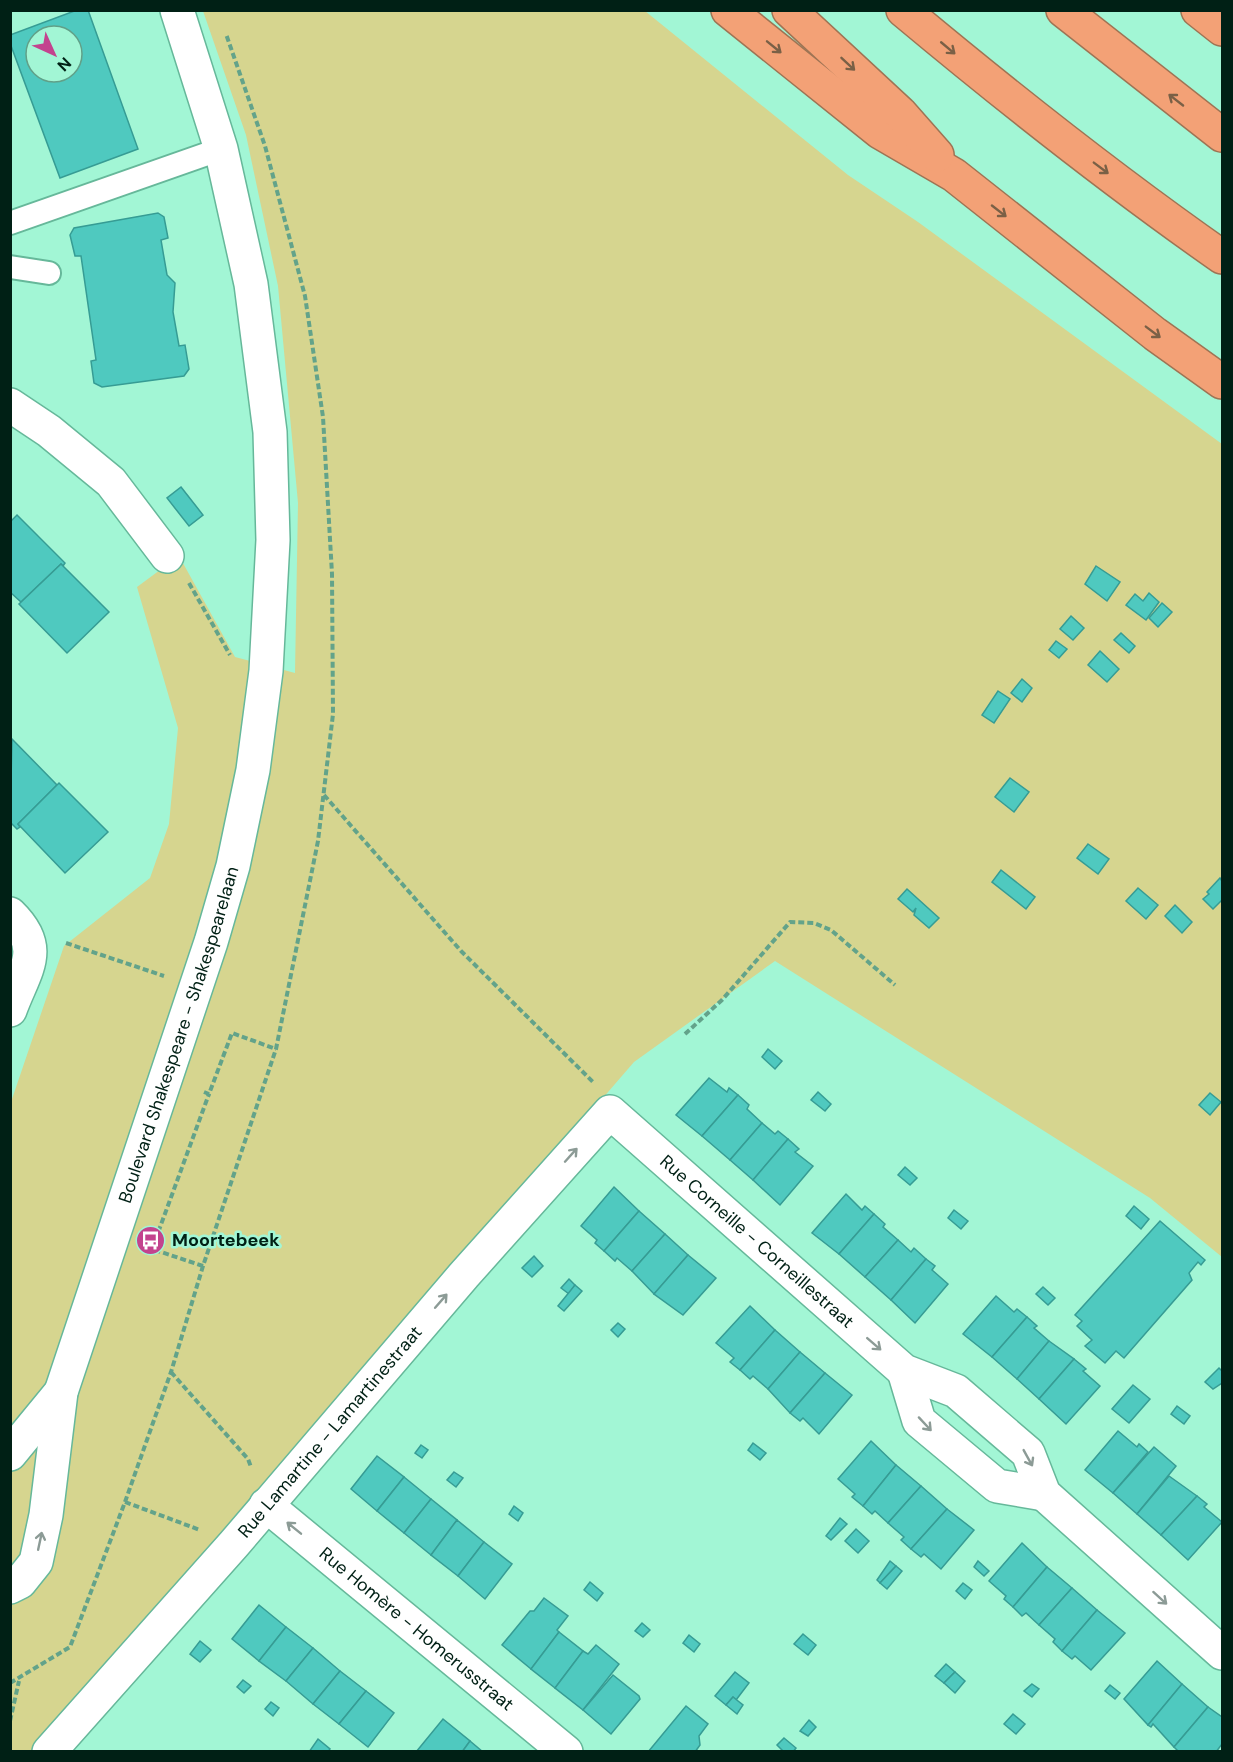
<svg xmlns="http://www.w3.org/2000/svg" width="1233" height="1762" viewBox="0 0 1233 1762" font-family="'DM Sans',sans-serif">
<rect width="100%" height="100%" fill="#a2f6d5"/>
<!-- green -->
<path fill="#d6d58f" d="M203 11H645L848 175 918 222 1222 444V1257L1150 1198 775 961 634 1062 284 1467 32 1751 11 1752V1102L64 946 150 878 169 824 178 728 137 587 179 556 235 657 295 673 298 503 278 286 246 135Z"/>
<!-- building -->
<g fill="#4fc9bf" stroke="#369c94" stroke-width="1.5" fill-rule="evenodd">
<path d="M77 10H88L138 149 60 178 10 43V35ZM36 36H72V72H36Z"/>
<path d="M158 213 164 217 168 238 161 240 167 275 175 283 173 312 179 346 185 345 189 369 184 376 102 387 94 383 91 361 96 360 81 256H75L70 235 74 228Z"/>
<path d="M181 487 203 515 189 526 167 498Z"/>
<path d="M17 515 65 563 63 566 61 564 21 602 10 592V522Z"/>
<path d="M61 564 109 612 67 653 19 604Z"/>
<path d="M1096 566 1120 582 1107 601 1085 584Z"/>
<path d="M1149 593 1159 602 1146 620 1126 605 1135 594 1143 601Z"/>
<path d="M1162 603 1172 612 1158 627 1149 618Z"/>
<path d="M1071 616 1084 628 1073 640 1060 629Z"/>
<path d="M1121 633 1135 646 1129 653 1114 640Z"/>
<path d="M1056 641 1067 649 1059 658 1049 650Z"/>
<path d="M1100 651 1119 669 1107 682 1088 665Z"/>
<path d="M1022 679 1032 688 1022 702 1011 693Z"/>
<path d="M998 691 1010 699 994 723 982 715Z"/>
<path d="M12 739 57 785 18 824 20 827 17 829 10 822Z"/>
<path d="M1010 778 1029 792 1014 812 995 797Z"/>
<path d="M59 783 108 832 65 873 18 824Z"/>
<path d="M1088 844 1109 859 1098 874 1077 858Z"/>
<path d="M1001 870 1035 897 1026 909 992 882Z"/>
<path d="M1220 878 1222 881V900L1213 909 1203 899 1209 894 1207 892Z"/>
<path d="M1138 888 1158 905 1146 919 1126 901Z"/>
<path d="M907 889 939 918 929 928 914 915 916 908 913 912 898 899Z"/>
<path d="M1175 905 1192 922 1182 933 1165 916Z"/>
<path d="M768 1049 782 1061 775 1069 762 1057Z"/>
<path d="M709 1078 727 1092 729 1088 738 1095 702 1136 676 1115Z"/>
<path d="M818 1092 831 1104 825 1111 811 1100Z"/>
<path d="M1210 1093 1221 1102 1210 1115 1199 1105Z"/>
<path d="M738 1095 749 1105 747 1109 762 1123 730 1160 702 1136Z"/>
<path d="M762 1123 775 1134 778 1131 788 1139 753 1180 730 1160Z"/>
<path d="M788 1139 799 1149 795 1152 813 1166 780 1205 753 1180Z"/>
<path d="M905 1167 917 1178 910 1185 898 1175Z"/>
<path d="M614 1187 639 1211 604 1251 595 1243 597 1240 581 1226Z"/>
<path d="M846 1194 862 1210 865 1206 874 1214 839 1254 812 1233Z"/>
<path d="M1134 1206 1149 1219 1141 1229 1126 1216Z"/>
<path d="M954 1210 968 1221 961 1229 948 1218Z"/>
<path d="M639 1211 665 1234 632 1271 617 1258 615 1261 604 1251Z"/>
<path d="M874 1214 885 1224 883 1227 898 1240 865 1277 839 1254Z"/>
<path d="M1160 1221 1205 1260 1201 1265 1198 1262 1189 1273 1192 1280 1124 1358 1116 1351 1105 1363 1085 1346 1092 1340 1077 1326 1082 1321 1075 1315Z"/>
<path d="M665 1234 688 1255 654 1294 632 1271Z"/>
<path d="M898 1240 911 1252 914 1248 926 1259 891 1300 865 1277Z"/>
<path d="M688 1255 716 1278 683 1315 654 1294Z"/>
<path d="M534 1256 543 1266 532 1277 522 1268Z"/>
<path d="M926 1259 935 1266 932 1270 948 1284 915 1323 891 1300Z"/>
<path d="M569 1279 575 1285 569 1294 561 1288Z"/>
<path d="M575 1285 582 1291 564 1311 558 1306Z"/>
<path d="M1043 1287 1055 1298 1048 1305 1036 1294Z"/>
<path d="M996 1296 1014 1312 1017 1309 1027 1317 992 1357 963 1334Z"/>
<path d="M750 1306 775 1330 740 1370 730 1362 734 1358 716 1343Z"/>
<path d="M1027 1317 1037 1326 1034 1328 1049 1341 1017 1379 992 1357Z"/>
<path d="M618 1323 625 1329 618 1337 611 1330Z"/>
<path d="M775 1330 800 1352 768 1389 753 1376 750 1379 740 1370Z"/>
<path d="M1049 1341 1074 1359 1039 1399 1017 1379Z"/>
<path d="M800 1352 825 1373 790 1413 768 1389Z"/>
<path d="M1074 1359 1086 1369 1083 1371 1100 1386 1066 1424 1039 1399Z"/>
<path d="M1219 1368 1222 1371V1383L1213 1389 1205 1382Z"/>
<path d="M825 1373 852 1395 819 1434 803 1418 800 1421 790 1413Z"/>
<path d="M1133 1385 1150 1399 1129 1423 1112 1409Z"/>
<path d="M1177 1406 1190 1416 1184 1424 1171 1414Z"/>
<path d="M1118 1431 1137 1447 1139 1444 1148 1452 1113 1493 1085 1470Z"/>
<path d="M871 1441 896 1465 863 1506 852 1497 855 1494 838 1479Z"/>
<path d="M753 1443 766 1453 760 1460 748 1450Z"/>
<path d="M421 1445 428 1450 422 1458 415 1453Z"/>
<path d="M1154 1447 1176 1466 1137 1514 1113 1493Z"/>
<path d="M377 1456 404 1477 377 1511 351 1489Z"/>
<path d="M896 1465 921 1486 888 1523 875 1511 872 1514 863 1506Z"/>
<path d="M454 1472 463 1478 456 1487 447 1480Z"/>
<path d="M1169 1476 1197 1496 1161 1535 1137 1514Z"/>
<path d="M404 1477 431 1499 404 1533 377 1511Z"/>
<path d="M921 1486 947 1509 911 1549 901 1540 904 1537 888 1523Z"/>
<path d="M1197 1496 1207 1504 1204 1507 1222 1522 1188 1560 1161 1535Z"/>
<path d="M431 1499 457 1520 431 1555 404 1533Z"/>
<path d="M514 1506 523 1513 518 1521 509 1514Z"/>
<path d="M947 1509 974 1530 941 1569 924 1554 921 1557 911 1549Z"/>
<path d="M840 1518 847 1524 831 1540 826 1536Z"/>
<path d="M457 1520 484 1542 458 1576 431 1555Z"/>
<path d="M856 1529 869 1541 858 1553 845 1541Z"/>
<path d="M484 1542 512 1564 485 1599 458 1576Z"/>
<path d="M1022 1543 1047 1567 1013 1607 1004 1599 1006 1596 989 1581Z"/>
<path d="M890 1561 896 1566 880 1583 877 1580Z"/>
<path d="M978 1561 989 1571 984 1576 974 1567Z"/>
<path d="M896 1566 902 1571 887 1589 880 1583Z"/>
<path d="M1047 1567 1072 1588 1039 1625 1026 1613 1022 1616 1013 1607Z"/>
<path d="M590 1582 603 1593 597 1601 584 1590Z"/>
<path d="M963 1583 972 1590 965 1599 956 1591Z"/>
<path d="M1072 1588 1097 1610 1062 1651 1053 1642 1055 1639 1039 1625Z"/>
<path d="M544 1598 568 1616 557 1630 559 1632 531 1669 502 1645 530 1611H534Z"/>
<path d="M259 1605 286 1627 259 1661 232 1639Z"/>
<path d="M1097 1610 1125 1633 1091 1670 1075 1656 1072 1659 1062 1651Z"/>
<path d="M642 1623 650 1630 643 1637 635 1631Z"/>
<path d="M286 1627 313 1648 286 1681 259 1661Z"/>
<path d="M559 1632 583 1651 555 1688 531 1669Z"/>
<path d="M803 1634 816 1645 808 1655 794 1644Z"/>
<path d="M689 1635 700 1644 694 1652 683 1643Z"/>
<path d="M200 1641 211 1650 200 1662 190 1654Z"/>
<path d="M596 1645 619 1664 583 1710 555 1688 583 1651 588 1654Z"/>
<path d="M313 1648 340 1671 313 1704 286 1681Z"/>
<path d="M1157 1661 1182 1684 1148 1725 1124 1699Z"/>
<path d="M946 1664 955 1672 944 1683 935 1676Z"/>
<path d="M340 1671 366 1691 339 1724 313 1704Z"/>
<path d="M735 1672 749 1683 736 1700 733 1697 726 1705 715 1696Z"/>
<path d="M955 1672 965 1681 955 1693 944 1683Z"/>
<path d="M613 1675 639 1696 640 1699 611 1734 583 1710Z"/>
<path d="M243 1680 251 1686 244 1693 237 1687Z"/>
<path d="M1032 1684 1039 1689 1032 1697 1024 1691Z"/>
<path d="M1182 1684 1208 1707 1174 1747 1153 1724 1151 1727 1148 1725Z"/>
<path d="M1110 1685 1120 1693 1115 1699 1105 1691Z"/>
<path d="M366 1691 394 1713 368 1747 339 1724Z"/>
<path d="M733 1697 743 1705 737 1714 726 1705Z"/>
<path d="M271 1702 279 1708 273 1716 265 1709Z"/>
<path d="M686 1706 708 1724 699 1736 700 1745 695 1752H648Z"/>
<path d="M1208 1707 1222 1717V1744L1216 1752H1179L1174 1747Z"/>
<path d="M1013 1714 1025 1724 1016 1734 1004 1724Z"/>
<path d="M443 1719 470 1741 462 1752H416Z"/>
<path d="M809 1720 816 1727 808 1736 800 1731Z"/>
<path d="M784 1738 796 1748 793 1752H784L777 1745Z"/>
<path d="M318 1739 330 1749 328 1752H309Z"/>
<path d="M470 1741 483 1752H462Z"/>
</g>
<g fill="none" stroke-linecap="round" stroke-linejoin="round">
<defs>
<g id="lane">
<path d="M10 223 221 149"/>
<path d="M10 267 49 273"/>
</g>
<g id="street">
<path d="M10 405 49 431 111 482 167 556"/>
<path d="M10 914C46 949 25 969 10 1010"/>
<path d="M904 1371 919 1421 997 1486 1044 1494"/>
<path d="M10 1454 61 1392"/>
<path id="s1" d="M266 1505 566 1752"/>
<path id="s2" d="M10 1587 20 1582 36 1562 46 1515 61 1392 211 942 233 866 253 770 266 671 273 540 270 432 251 284 221 149 177 10"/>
<path id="s3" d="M49 1752 234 1544 464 1275 610 1112 904 1371 956 1391 1028 1453 1044 1494 1222 1653"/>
</g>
<g id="highway">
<path d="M728 10 880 132 954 175 1155 334 1222 382"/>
<path d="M789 10 900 113 937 155"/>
<path d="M903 10C1006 96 1112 180 1222 257"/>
<path d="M1063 10 1222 135"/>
<path d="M1198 10 1222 29"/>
</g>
</defs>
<!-- lane casing -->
<use href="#lane" stroke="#66b89a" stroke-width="26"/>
<!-- street casing -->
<use href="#street" stroke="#66b89a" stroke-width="36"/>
<!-- highway casing -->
<use href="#highway" stroke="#9e7454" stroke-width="36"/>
<!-- path -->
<g stroke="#63a38a" stroke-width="4" stroke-dasharray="6 3" stroke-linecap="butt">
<path d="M189 583 230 655"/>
<path d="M324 795 461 951 593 1082"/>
<path d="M66 943 164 976"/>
<path d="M685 1034 722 1000 790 922 814 923 831 930 895 985"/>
<path d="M204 1092 209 1094 232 1033 276 1049"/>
<path d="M203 1266 152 1249 209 1094"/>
<path d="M171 1372 248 1459 251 1467"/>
<path d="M125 1502 200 1530"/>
<path d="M10 1683 70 1647 125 1502 171 1372 203 1266 276 1049 318 841 333 714 332 574 323 417 305 296 265 146 226 34"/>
<path d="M10 1721 19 1681"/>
</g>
<!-- lane -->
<use href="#lane" stroke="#fff" stroke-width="22"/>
<!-- street -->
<use href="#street" stroke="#fff" stroke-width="33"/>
<!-- highway -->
<use href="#highway" stroke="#f3a176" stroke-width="33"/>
</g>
<!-- one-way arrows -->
<defs><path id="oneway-shaft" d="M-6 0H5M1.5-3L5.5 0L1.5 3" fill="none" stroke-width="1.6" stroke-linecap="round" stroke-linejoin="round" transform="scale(1.5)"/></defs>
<g stroke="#7a6046">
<use href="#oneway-shaft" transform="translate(774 47) rotate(39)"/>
<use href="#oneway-shaft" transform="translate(948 48) rotate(40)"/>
<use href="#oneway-shaft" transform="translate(848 64) rotate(43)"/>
<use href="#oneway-shaft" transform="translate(1176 100) rotate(-142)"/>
<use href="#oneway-shaft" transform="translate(1101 168) rotate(37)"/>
<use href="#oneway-shaft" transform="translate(999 211) rotate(38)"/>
<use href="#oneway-shaft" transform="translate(1153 332) rotate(37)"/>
</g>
<g stroke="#8c9b96">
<use href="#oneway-shaft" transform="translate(571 1155) rotate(-48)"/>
<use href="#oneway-shaft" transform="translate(441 1301) rotate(-49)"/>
<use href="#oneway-shaft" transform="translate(874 1344) rotate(41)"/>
<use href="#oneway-shaft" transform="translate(925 1424) rotate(47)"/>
<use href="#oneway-shaft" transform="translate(1028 1458) rotate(61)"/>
<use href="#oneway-shaft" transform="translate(294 1528) rotate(-141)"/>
<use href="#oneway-shaft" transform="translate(40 1541) rotate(-78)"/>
<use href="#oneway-shaft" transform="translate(1160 1598) rotate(42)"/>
</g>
<!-- icons -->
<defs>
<symbol id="bus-disc" viewBox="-11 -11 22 22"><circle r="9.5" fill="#c3438e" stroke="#a2f6d5"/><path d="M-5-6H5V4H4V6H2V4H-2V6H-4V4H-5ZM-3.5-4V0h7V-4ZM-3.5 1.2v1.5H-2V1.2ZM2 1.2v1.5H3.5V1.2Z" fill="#fff"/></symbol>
</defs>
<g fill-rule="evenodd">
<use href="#bus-disc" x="134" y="1224" width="33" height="33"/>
</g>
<g text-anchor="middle" stroke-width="5" stroke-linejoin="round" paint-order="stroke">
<!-- street labels -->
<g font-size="18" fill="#002015" stroke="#a2f6d5">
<text dy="6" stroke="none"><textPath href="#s2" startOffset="585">Boulevard Shakespeare - Shakespearelaan</textPath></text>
<text dy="6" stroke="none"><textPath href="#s3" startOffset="1047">Rue Corneille - Corneillestraat</textPath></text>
<text dy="6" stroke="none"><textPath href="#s3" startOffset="426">Rue Lamartine - Lamartinestraat</textPath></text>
<text dy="6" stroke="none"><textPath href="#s1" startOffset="195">Rue Homère - Homerusstraat</textPath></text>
</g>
<!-- poi labels -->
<g font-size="18" font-weight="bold" fill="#002015" stroke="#a2f6d5" text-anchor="start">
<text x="172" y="1246">Moortebeek</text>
</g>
</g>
<!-- border -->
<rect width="1233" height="1762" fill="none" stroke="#002015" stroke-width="24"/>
<!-- north arrow -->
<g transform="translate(54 54) rotate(135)"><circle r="28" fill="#a2f6d5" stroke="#61a088" stroke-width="1.5"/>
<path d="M0-4.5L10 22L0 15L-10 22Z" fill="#c3438e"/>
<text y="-9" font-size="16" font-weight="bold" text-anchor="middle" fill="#002015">N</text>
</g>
</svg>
